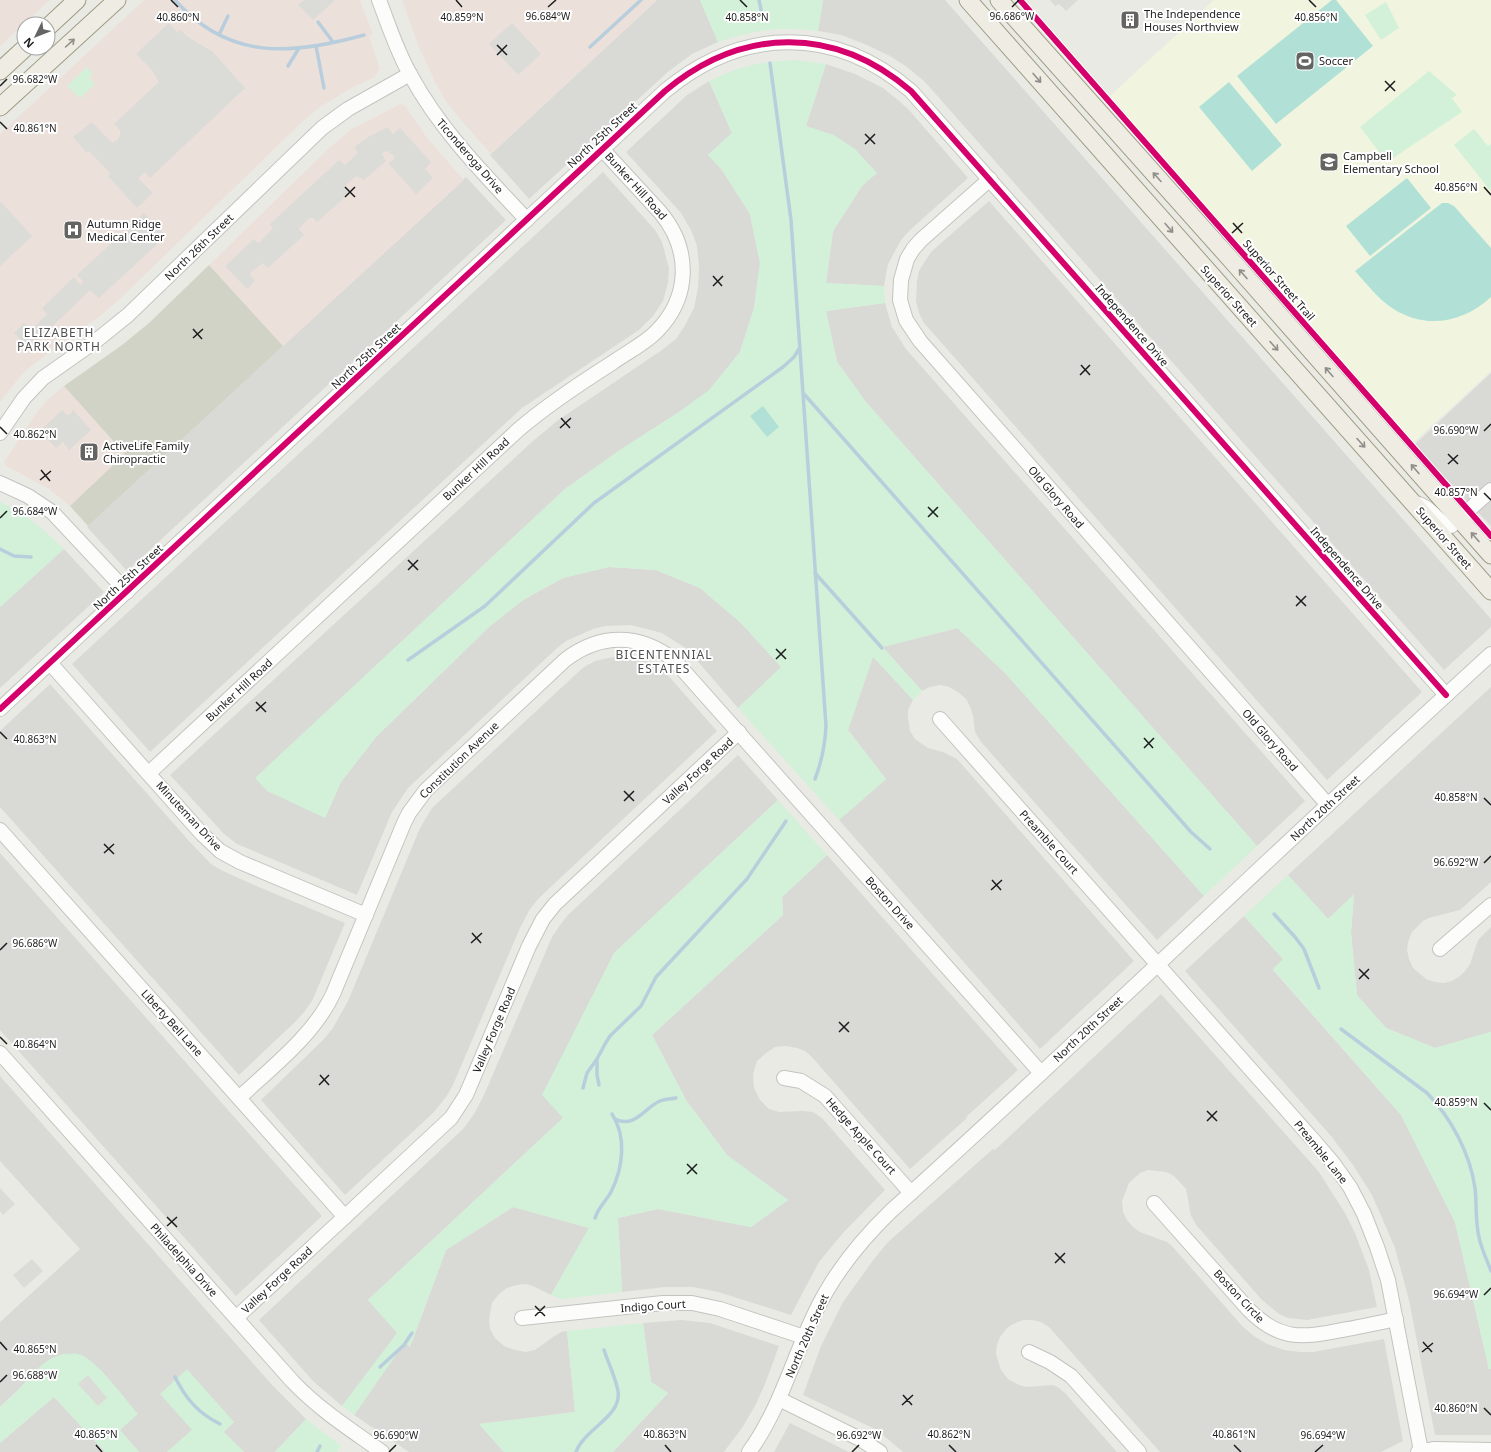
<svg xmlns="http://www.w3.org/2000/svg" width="1491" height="1452" viewBox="0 0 1491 1452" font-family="'Noto Sans',sans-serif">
<rect width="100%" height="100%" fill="#eaeae5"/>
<!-- residential -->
<g fill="#d9d9d6">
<path d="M657 0H700L718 42 692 54 669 71 529 199 490 155Z"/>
<path d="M823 0H945L1491 619V627L1444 670 925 82 907 67 890 56 867 45 841 35 818 31Z"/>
<path d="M826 64 855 74 883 88 898 100 909 110 968 178 910 230 901 240 888 264 884 286 826 283 833 231 862 186 876 173 806 126Z"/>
<path d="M709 81 732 133 708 155 722 170 750 214 760 263 754 308 740 352 709 391 679 412 620 450 565 489 256 778 325 818 341 782 376 737 489 627 523 600 563 578 609 567 656 570 700 588 741 623 782 668 738 708 687 649 662 633 631 625 605 626 593 629 566 641 556 649 408 788 392 812 357 895 237 844 224 834 170 775 533 441 557 421 659 352 676 339 684 327 694 308 698 288 699 266 697 246 691 230 681 213 626 152 687 95Z"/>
<path d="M603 172 655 230 662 242 669 268 668 283 663 301 653 316 639 330 522 408 150 752 72 664Z"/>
<path d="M466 177 506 220 127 571 87 527Z"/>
<path d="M989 201 1422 692 1327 780 924 323 919 313 916 301 917 281 919 271 925 261 932 251Z"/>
<path d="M885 303 892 327 906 349 1305 801 1257 846 866 402 837 362 826 311Z"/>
<path d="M1491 373V526L1414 445Z"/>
<path d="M64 549 104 592 0 688V607Z"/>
<path d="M958 628 1005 673 1204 896 1157 940 981 742 975 732 973 716 970 706 966 699 959 693 949 687 940 685 930 687 922 691 882 647Z"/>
<path d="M618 656 638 658 648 662 665 672 717 731 539 898 530 909 520 928 453 1085 446 1097 434 1112 345 1195 261 1100 323 1040 333 1028 339 1017 348 1001 420 828 432 808 575 675 584 667 595 661Z"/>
<path d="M873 656 913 700 908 710V717L910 731 915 739 928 748 943 752 957 759 1134 961 1040 1049 839 820 886 779 848 730Z"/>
<path d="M50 684 190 842 211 864 223 871 254 885 345 923 313 999 305 1011 295 1022 239 1075 0 807V731Z"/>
<path d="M1491 687V882L1460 910 1429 918 1423 921 1412 932 1408 942 1407 950 1409 959 1413 968 1426 979 1435 982 1444 983 1452 981 1460 976 1466 970 1470 964 1478 940 1491 927V1032L1435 1048 1386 1028 1357 995 1351 933 1354 895 1328 919 1288 875Z"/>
<path d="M738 755 778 800 614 953 563 1118 368 1300 398 1333 342 1406 313 1381 259 1320 464 1128 474 1114 484 1095 552 937 560 925 567 916Z"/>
<path d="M0 853 322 1216 236 1296 0 1030Z"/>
<path d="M827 855 1018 1070 966 1117 967 1118 910 1169 811 1056 805 1051 797 1048 786 1046 775 1047 765 1054 757 1061 753 1074 754 1088 760 1100 769 1109 779 1112 803 1111 813 1112 822 1118 885 1190 843 1233 819 1262 791 1315 718 1292 693 1287H665L622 1292 618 1218 658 1209 751 1227 788 1200 727 1155 686 1100 652 1035 783 915 782 897Z"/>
<path d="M1244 916 1284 960 1273 970 1401 1115 1455 1222 1489 1369H1491V1435H1435L1409 1300 1395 1248 1372 1195 1353 1165 1331 1136 1185 971Z"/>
<path d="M1161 994 1319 1172 1345 1213 1355 1233 1369 1270 1377 1307 1307 1320 1288 1318 1279 1314 1262 1300 1197 1226 1191 1216 1186 1189 1174 1176 1166 1172 1148 1170 1140 1173 1129 1183 1122 1201 1123 1212 1127 1220 1133 1227 1140 1232 1167 1242 1172 1246 1243 1327 1254 1336 1267 1344 1284 1350 1300 1352H1313L1384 1339 1403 1441 1381 1452H1160L1049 1327 1041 1322 1032 1320H1023L1013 1324 1007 1328 1000 1337 997 1345 996 1354 1001 1370 1008 1379 1019 1385 1026 1387 1053 1385 1059 1388 1065 1393 1117 1452H903L877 1430 803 1395 821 1346 843 1302 874 1259 888 1242 993 1149 995 1150Z"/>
<path d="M0 1076 273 1386 306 1419 275 1452H244L223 1432 234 1422 192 1430 167 1452H139L120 1430 138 1413 37 1369 21 1387 0 1407V1322L80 1249 0 1161Z"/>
<path d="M513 1207 589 1228 551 1295 533 1286 526 1284 517 1285 507 1288 499 1294 492 1303 489 1320 490 1329 495 1338 504 1346 515 1350 526 1352 535 1350 553 1337 561 1332 567 1331 575 1412 479 1424 504 1452H409L354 1415 405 1341 410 1347 446 1250Z"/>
<path d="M681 1320 710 1323 779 1346 765 1384 756 1404 742 1428 724 1452H613L668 1393 651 1382 643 1323Z"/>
<path d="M54 1397 105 1452H0V1443Z"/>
<path d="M790 1423 849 1452H774Z"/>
</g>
<!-- commercial -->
<g fill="#ece0da">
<path d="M0 0H50L0 46Z"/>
<path d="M144 0H360L373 34 369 36 380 69 375 77 350 89 320 107 300 124 123 296 105 312 34 364 22 374 0 402V134Z"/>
<path d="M402 0H657L491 154 460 119 445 100 435 82 418 45Z"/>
<path d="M400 104 405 105 427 138 464 180 283 346 209 265 329 148 352 129Z"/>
<path d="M64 386 126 454 70 506 49 489 6 466 4 462 37 412 46 401Z"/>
</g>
<!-- education -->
<path fill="#f1f5df" d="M1214 0H1491V371L1414 442 1230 236 1110 96Z"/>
<!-- construction -->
<path fill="#d1d3c7" d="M209 265 283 346 88 526 70 506 125 454 64 386 122 345 149 323Z"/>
<!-- park -->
<g fill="#d2f1d8">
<path d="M700 0H823L818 31C779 26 755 30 718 42Z"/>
<path d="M1386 2 1399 28 1381 40 1365 15Z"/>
<path d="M796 60 826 64 806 126 834 135 855 149 877 173 862 186 833 231 826 283 884 286 885 303 826 311 837 362 866 402 1257 846 1204 896 1005 673 957 628 883 647 922 691 913 700 873 657 848 730 886 779 839 820 738 708 781 667 741 623 700 588 656 570 609 567 563 578 523 600 489 627 376 737 341 782 325 818 267 791 255 778 565 489 620 450 679 412 708 391 740 352 754 308 760 263 750 214 722 170 708 155 732 133 709 81C740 66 762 61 796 60Z"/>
<path d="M87 67 93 74 89 78 95 84 80 98 67 86Z"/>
<path d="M1429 71 1457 95 1452 98 1462 112 1387 162 1360 127Z"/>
<path d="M1474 129 1488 146 1491 144V189L1490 190 1454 145Z"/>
<path d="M0 502C28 515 42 528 64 549L0 607Z"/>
<path d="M778 800 827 855 782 897 783 915 652 1035 686 1100 727 1155 788 1200 751 1227 658 1209 618 1218 622 1292 562 1299 551 1295 589 1228 513 1207 446 1250 410 1347 405 1342 354 1415 342 1406 397 1333 368 1300 563 1118 542 1095 614 953Z"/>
<path d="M1288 875 1328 919 1354 894 1351 933 1357 995 1386 1028 1435 1048 1491 1032V1369H1489L1455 1222 1401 1115 1273 969 1283 959 1244 916Z"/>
<path d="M643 1323 651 1382 668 1393 613 1452H504L479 1424 575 1412 567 1331Z"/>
<path d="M63 1354C68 1354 74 1353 78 1354 96 1358 125 1399 138 1414L120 1430 139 1452H105L54 1397 0 1443V1407C7 1400 15 1395 21 1387 35 1372 42 1360 63 1354Z"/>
<path d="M187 1369 234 1422 224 1432 244 1452H167L192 1430 160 1394Z"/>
<path d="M306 1419 341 1446 337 1452H275Z"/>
</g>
<!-- pitch -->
<g fill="#b1e1d6">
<path d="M1332 0H1336L1373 46 1276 124 1237 76Z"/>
<path d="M1229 82 1282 145 1252 171 1199 107Z"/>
<path d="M1407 178 1431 208 1370 256 1346 226Z"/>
<path d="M1442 203H1448L1454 206 1491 248V297C1463 323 1425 330 1392 308 1378 299 1367 284 1355 271Z"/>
<path d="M763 406 779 427 767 437 750 416Z"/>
</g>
<!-- parking -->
<g fill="#dbdbd8">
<path d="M304 0H335L313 20 298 5Z"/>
<path d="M1050 0H1078L1066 11 1059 4 1055 6Z"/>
<path d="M169 23 177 32 180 30 188 37 213 52 245 88 150 178 145 172 138 178 153 193 137 208 108 176 110 173 89 151 86 152 73 137 92 122 112 143 118 139 120 135V130L114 124 159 82 152 70 136 54Z"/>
<path d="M512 23 541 54 518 75 489 44Z"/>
<path d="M388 127 391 132 393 134 400 128 431 162 425 169 433 178 416 194 388 163 394 159V156L387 151 384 152 382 154 386 161 364 180 356 176 346 185 345 188 350 193 317 222 313 218H309L299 229 304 235 268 268 263 263 251 272 250 274 255 281 247 289 225 266 254 239 258 243 260 242 273 228 270 224 339 160 345 165 358 153 354 147 370 136Z"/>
<path d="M0 201 32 236 0 266Z"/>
<path d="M144 213 166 236 99 298 90 290 29 349 14 333 24 323 32 330 47 314 42 308 74 277 80 285 82 284 83 281 77 275Z"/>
<path d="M72 409 91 430 69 450 63 442 56 448 40 431 62 410 67 415H69L72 413Z"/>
<path d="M0 1188 15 1204 3 1215 0 1211Z"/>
<path d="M32 1259 43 1271 24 1288 13 1275Z"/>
<path d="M88 1375 107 1398 98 1406 78 1384Z"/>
</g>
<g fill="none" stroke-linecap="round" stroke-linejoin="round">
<!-- stream -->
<g stroke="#b8cedd" stroke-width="3.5">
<path d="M175 0C229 61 292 55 364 35"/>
<path d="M759 0 763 20"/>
<path d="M318 22 333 42"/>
<path d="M219 35 228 16"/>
<path d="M316 46 324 88"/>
<path d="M590 47 641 0"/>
<path d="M770 63 791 220 826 726C825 745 822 761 815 779"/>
<path d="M288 66 299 48"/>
<path d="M804 394 1176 815 1191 832 1210 849"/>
<path d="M0 549 14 556 31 557"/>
<path d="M815 573 882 648"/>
<path d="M408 660 485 606 594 503 783 367 794 357 799 349"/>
<path d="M1274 914 1295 937 1304 949 1319 988"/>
<path d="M1341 1029 1427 1093C1451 1118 1470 1153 1475 1188 1477 1204 1475 1221 1479 1237 1481 1248 1487 1260 1491 1271"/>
<path d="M597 1060V1075L599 1085"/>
<path d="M583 1088 587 1073 597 1059 605 1044 610 1036 641 1006 656 977 747 879 786 821"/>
<path d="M615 1119C635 1129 645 1107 660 1101 665 1099 671 1099 676 1098"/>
<path d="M595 1218C598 1208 606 1201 611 1192 623 1168 627 1137 612 1114"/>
<path d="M380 1367 404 1345 412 1333"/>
<path d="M175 1377C186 1399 198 1413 220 1424"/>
<path d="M317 1452 320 1446"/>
<path d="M576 1452C584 1429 622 1417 618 1391 616 1379 608 1362 604 1350"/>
</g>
<defs>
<g id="minor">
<path d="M379 0C389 26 397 52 411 76 441 131 485 175 527 220"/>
<path d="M990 179 921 240 913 249 907 259 901 280 900 300 906 320 920 341 1328 805"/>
<path d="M0 433 24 398 43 378 97 340 128 315 322 128 348 109 410 74"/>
<path d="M0 483 28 496 52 512 127 592"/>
<path d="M1416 503C1431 506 1438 524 1451 526L1491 490"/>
<path d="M50 663 202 834 220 851 240 862 366 915"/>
<path d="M0 709 665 91C742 27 834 25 911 91L1446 695"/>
<path d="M940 719 1315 1142 1333 1163 1350 1187 1364 1214 1377 1247 1388 1280 1421 1451"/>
<path d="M149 773 518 430C547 405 579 384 612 363 626 353 644 344 656 332 691 297 691 249 660 212L602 149"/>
<path d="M0 830 345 1217"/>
<path d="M1440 949 1491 905"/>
<path d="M0 1053 293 1382C321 1411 350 1429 382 1452"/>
<path d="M784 1078 801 1081 825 1096 911 1193"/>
<path d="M239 1098C272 1067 314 1035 333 994L404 823 409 813 426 790 565 660C600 633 639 633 674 660L1041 1073"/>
<path d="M1154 1203 1249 1310C1280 1341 1302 1338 1342 1330 1360 1327 1378 1323 1396 1319"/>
<path d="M236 1318 451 1118 466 1095 529 946 543 919 555 904 739 732"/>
<path d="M522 1318 663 1303H692L720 1309 804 1337"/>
<path d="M1029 1352 1050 1362 1071 1376 1139 1452"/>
<path d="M779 1399 860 1439 880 1452"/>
<path d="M749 1452C779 1411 792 1361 814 1315 832 1276 860 1241 891 1211 1094 1028 1289 838 1491 654"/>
<path d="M1418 1452 1433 1449 1491 1450"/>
</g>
<g id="major">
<path d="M968 0 1491 591"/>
<path d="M999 0 1233 262 1491 555"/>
<path d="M48 27 77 0"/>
<path d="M0 71 25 48"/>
<path d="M0 107 117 0"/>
</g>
</defs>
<!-- minor casing -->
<use href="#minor" stroke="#c3c3c1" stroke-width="16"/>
<!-- major casing -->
<use href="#major" stroke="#9f9b83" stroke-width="19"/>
<!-- minor -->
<use href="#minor" stroke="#fcfcfb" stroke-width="14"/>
<!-- major -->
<use href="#major" stroke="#efede3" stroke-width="17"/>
<defs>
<g id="cycleway">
<path d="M1020 0 1491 536"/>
<path d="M0 709 665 91C742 27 834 25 911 91L1446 695"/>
</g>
</defs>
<!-- cycleway casing -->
<use href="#cycleway" stroke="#fff" stroke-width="8"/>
<!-- cycleway -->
<use href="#cycleway" stroke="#d6006c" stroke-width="6"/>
</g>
<!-- one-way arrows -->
<defs><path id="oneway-shaft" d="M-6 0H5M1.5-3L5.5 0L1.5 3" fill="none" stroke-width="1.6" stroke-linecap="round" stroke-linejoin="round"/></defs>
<g stroke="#908f89">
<use href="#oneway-shaft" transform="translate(70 43) rotate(-42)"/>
<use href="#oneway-shaft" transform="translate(1037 78) rotate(49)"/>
<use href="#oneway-shaft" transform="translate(1157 177) rotate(-132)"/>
<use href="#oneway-shaft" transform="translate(1169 228) rotate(49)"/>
<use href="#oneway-shaft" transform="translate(1243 274) rotate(-131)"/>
<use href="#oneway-shaft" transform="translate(1274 346) rotate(48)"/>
<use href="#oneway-shaft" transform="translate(1329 372) rotate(-131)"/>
<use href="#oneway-shaft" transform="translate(1361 443) rotate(48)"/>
<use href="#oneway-shaft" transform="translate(1415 469) rotate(-131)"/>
<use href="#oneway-shaft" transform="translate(1475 537) rotate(-131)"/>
</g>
<!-- ticks -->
<path fill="none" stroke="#1c1c1c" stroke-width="1.5" d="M171 0 178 7M456 0 462 7M740 0 747 7M1309 0 1316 7M548 7 556 0M1012 7 1019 0M497 45 507 55M497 55 507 45M1385 81 1395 91M0 86 7 79M1385 91 1395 81M0 122 7 129M865 134 875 144M865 144 875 134M345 187 355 197M1484 187 1491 195M345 197 355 187M1233 223 1242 233M1232 233 1243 223M713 276 722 286M713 286 723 276M193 329 202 339M193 338 203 329M1081 365 1090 375M1080 375 1090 365M561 418 570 428M0 427 7 434M560 428 571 418M1484 431 1491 424M1448 454 1458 464M1448 464 1458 455M41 470 50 481M40 480 51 471M1484 493 1491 500M928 507 938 517M928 517 938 507M0 518 7 511M408 560 418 570M408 570 418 560M1296 596 1306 606M1296 606 1306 596M776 649 786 659M776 659 786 649M256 702 266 712M256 711 266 702M0 732 7 739M1144 738 1153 748M1144 748 1154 738M624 791 634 801M1484 798 1491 805M624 801 634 791M104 844 114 854M104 853 114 844M1484 863 1491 856M992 880 1001 890M991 890 1002 880M472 933 481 943M471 943 482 933M0 950 7 943M1359 969 1369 979M1359 979 1369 969M839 1022 849 1032M839 1032 849 1022M0 1037 7 1044M320 1075 329 1085M319 1085 329 1075M1484 1103 1491 1110M1207 1111 1217 1121M1207 1121 1217 1111M687 1164 697 1174M687 1174 697 1164M167 1217 177 1227M167 1226 177 1217M1055 1253 1065 1263M1055 1263 1065 1253M1484 1295 1491 1288M535 1306 545 1316M535 1316 545 1306M0 1342 7 1350M1423 1342 1432 1352M1422 1352 1433 1343M0 1382 7 1375M903 1395 912 1405M902 1405 913 1395M1484 1408 1491 1415M96 1445 102 1452M665 1445 671 1452M949 1445 956 1452M1234 1445 1241 1452M389 1452 396 1445M852 1452 859 1445M1315 1452 1323 1445"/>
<!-- icons -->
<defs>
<symbol id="building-square" viewBox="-11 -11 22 22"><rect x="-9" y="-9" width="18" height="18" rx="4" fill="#646462" stroke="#fff"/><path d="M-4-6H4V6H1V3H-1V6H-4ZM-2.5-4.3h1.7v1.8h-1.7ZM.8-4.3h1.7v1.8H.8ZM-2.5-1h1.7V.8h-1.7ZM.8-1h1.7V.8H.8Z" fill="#fff"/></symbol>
<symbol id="stadium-square" viewBox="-11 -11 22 22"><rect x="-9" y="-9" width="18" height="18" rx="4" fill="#646462" stroke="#fff"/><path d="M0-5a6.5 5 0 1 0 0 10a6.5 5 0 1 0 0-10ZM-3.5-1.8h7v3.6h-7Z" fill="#fff"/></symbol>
<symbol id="school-square" viewBox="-11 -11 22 22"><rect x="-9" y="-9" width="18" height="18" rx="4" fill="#646462" stroke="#fff"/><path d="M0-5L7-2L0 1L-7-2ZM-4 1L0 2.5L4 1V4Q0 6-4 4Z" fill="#fff"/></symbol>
<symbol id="hospital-square" viewBox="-11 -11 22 22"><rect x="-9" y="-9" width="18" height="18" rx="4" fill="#646462" stroke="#fff"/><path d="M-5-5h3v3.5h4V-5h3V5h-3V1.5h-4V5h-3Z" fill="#fff"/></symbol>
</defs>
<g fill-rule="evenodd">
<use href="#building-square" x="1119" y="9" width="22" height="22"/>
<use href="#stadium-square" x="1294" y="50" width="22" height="22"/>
<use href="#school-square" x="1318" y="151" width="22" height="22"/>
<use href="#hospital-square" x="62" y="219" width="22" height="22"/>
<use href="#building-square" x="78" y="441" width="22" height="22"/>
</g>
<g text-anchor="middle" stroke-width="4" stroke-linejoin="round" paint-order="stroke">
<!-- poi labels -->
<g font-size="11" fill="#1c1c1c" stroke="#fff" text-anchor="start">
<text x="1144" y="18">The Independence<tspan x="1144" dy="13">Houses Northview</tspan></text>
<text x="1319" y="65">Soccer</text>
<text x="1343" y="160">Campbell<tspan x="1343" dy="13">Elementary School</tspan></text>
<text x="87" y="228">Autumn Ridge<tspan x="87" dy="13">Medical Center</tspan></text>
<text x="103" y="450">ActiveLife Family<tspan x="103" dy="13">Chiropractic</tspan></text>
</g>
<!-- street labels -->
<g font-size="11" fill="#1c1c1c" stroke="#fff">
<text transform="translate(602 135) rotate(-43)" y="4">North 25th Street</text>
<text transform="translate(470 156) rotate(49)" y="4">Ticonderoga Drive</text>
<text transform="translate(636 186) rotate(48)" y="4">Bunker Hill Road</text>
<text transform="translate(199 247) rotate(-44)" y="4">North 26th Street</text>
<text transform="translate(1279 280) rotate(49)" y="4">Superior Street Trail</text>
<text transform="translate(1229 296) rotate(48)" y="4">Superior Street</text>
<text transform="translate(1132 325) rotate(49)" y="4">Independence Drive</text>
<text transform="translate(366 356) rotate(-43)" y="4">North 25th Street</text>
<text transform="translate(476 469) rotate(-43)" y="4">Bunker Hill Road</text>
<text transform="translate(1056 497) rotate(49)" y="4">Old Glory Road</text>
<text transform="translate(1444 538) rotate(49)" y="4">Superior Street</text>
<text transform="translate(1347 568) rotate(49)" y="4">Independence Drive</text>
<text transform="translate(128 577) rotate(-43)" y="4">North 25th Street</text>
<text transform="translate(239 690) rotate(-43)" y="4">Bunker Hill Road</text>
<text transform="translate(1270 740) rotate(49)" y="4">Old Glory Road</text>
<text transform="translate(459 760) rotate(-44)" y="4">Constitution Avenue</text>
<text transform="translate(698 771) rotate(-43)" y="4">Valley Forge Road</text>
<text transform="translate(1325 808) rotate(-43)" y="4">North 20th Street</text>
<text transform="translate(189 816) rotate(47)" y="4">Minuteman Drive</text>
<text transform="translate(1049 842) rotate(48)" y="4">Preamble Court</text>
<text transform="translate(890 903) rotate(48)" y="4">Boston Drive</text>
<text transform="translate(172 1023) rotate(48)" y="4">Liberty Bell Lane</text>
<text transform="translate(1088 1029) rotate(-43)" y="4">North 20th Street</text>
<text transform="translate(494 1030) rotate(-67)" y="4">Valley Forge Road</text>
<text transform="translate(861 1136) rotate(48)" y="4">Hedge Apple Court</text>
<text transform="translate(1321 1152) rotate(51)" y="4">Preamble Lane</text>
<text transform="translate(184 1260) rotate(48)" y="4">Philadelphia Drive</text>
<text transform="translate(277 1280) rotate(-43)" y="4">Valley Forge Road</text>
<text transform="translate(1239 1296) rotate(47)" y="4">Boston Circle</text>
<text transform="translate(653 1306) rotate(-4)" y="4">Indigo Court</text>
<text transform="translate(807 1336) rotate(-66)" y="4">North 20th Street</text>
</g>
<!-- neighbourhood labels -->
<g font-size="12" letter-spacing="1" fill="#4f4f4f" stroke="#fff">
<text x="59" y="337">ELIZABETH<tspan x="59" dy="14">PARK NORTH</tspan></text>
<text x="664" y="659">BICENTENNIAL<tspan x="664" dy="14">ESTATES</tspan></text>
</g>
</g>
<g font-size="10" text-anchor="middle" fill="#1c1c1c" stroke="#fff" stroke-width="4" stroke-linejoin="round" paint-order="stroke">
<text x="548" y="20">96.684°W</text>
<text x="1012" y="20">96.686°W</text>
<text x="178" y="21">40.860°N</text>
<text x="462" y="21">40.859°N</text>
<text x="747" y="21">40.858°N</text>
<text x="1316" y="21">40.856°N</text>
<text x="35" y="83">96.682°W</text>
<text x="35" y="132">40.861°N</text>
<text x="1456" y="191">40.856°N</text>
<text x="1456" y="434">96.690°W</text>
<text x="35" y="438">40.862°N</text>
<text x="1456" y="496">40.857°N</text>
<text x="35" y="515">96.684°W</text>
<text x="35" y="743">40.863°N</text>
<text x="1456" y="801">40.858°N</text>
<text x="1456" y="866">96.692°W</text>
<text x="35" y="947">96.686°W</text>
<text x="35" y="1048">40.864°N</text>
<text x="1456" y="1106">40.859°N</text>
<text x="1456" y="1298">96.694°W</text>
<text x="35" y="1353">40.865°N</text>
<text x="35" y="1379">96.688°W</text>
<text x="1456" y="1412">40.860°N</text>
<text x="96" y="1438">40.865°N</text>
<text x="665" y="1438">40.863°N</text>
<text x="949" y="1438">40.862°N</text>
<text x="1234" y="1438">40.861°N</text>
<text x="396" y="1439">96.690°W</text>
<text x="859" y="1439">96.692°W</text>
<text x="1323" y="1439">96.694°W</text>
</g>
<!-- north arrow -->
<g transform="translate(36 36) rotate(227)"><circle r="19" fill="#ffffff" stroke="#a4a4a4"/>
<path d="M0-3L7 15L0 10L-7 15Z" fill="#646462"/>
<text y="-6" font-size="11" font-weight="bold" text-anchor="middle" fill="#1c1c1c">N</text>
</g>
</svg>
